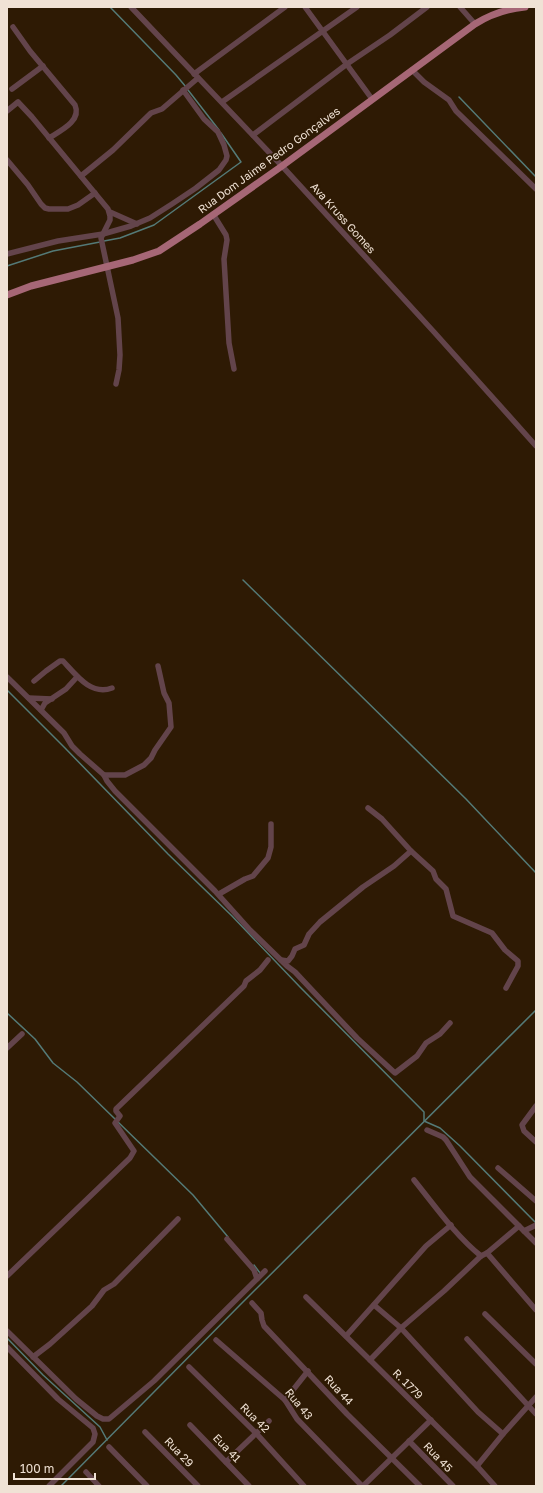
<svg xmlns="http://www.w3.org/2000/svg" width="543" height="1493" viewBox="0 0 543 1493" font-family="'Golos Text',sans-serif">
<rect width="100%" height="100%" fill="#2e1a04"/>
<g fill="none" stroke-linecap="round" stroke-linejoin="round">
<!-- stream -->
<g stroke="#547a77" stroke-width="1.5">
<path d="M110 7 176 75 186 87"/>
<path d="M188 90 219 130"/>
<path d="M459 97 536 177"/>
<path d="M104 241 120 238 154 225 241 162 221 133"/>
<path d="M7 266 53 251 100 242"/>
<path d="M243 580 466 799 536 873"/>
<path d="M7 690 65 748 168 854 232 916 300 987 424 1112V1121L440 1128 460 1146 536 1223"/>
<path d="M7 1013 35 1039 53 1063 77 1082 115 1119"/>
<path d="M118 1122 193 1195 228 1237"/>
<path d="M254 1265 260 1273"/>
<path d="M7 1338 43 1375 100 1427 107 1440"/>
<path d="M61 1486 239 1306 536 1010"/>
</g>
<!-- minor -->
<g stroke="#63444b" stroke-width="5.5">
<path d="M131 7 282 166 434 332 536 446"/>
<path d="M305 7 372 99"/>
<path d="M460 7 475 24"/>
<path d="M13 27 30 51 75 105C82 121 60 131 49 138"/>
<path d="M412 70 424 82 449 100 456 111 536 189"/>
<path d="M194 74 285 7"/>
<path d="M12 89 43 66"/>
<path d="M222 102 357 7"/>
<path d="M7 111 18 102 32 117 108 209 110 216V220L101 238 118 318 120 355 119 370 116 384"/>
<path d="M253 135 347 64 390 35 427 7"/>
<path d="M7 160 28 185 41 204 45 208 49 209H68L78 205 95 193"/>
<path d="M81 176 113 150 151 113 162 109 198 78"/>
<path d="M110 212 137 224"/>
<path d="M213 214 226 235 227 240 224 259 229 343 234 369"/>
<path d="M7 254 58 241 103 234 131 226 150 218 172 204 196 188 219 170 226 160 227 156 224 145 218 132 204 119 183 90"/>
<path d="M7 677 64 733 72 746 80 754 104 775 107 781 115 791 215 891 250 930 287 966 295 972 357 1038 395 1073 417 1056 426 1043 440 1034 450 1023"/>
<path d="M34 681 46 671 60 661H63C76 675 91 696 112 688"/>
<path d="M29 698 52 699"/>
<path d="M41 710 45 703 66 689 77 677"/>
<path d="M104 775H125L144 765 151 758 155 750 171 727 169 703 164 693 158 666"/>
<path d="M411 851 433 871 436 879 446 889 453 916 492 933 505 950 518 961V966L506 988"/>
<path d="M219 894 245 879 253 876 268 858 271 847V824"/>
<path d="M281 960 288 961 292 956 295 949 304 945 309 934 320 922 363 887 394 866 411 851 382 819 368 808"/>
<path d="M7 1048 22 1034"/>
<path d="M536 1106 522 1125 524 1131 536 1142"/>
<path d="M427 1130 443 1137 446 1140 470 1177 536 1243"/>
<path d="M498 1168 536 1201"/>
<path d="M414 1180C435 1206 455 1235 481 1256"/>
<path d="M524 1231 536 1225"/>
<path d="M227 1239 254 1270 257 1279"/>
<path d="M487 1253 536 1310"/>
<path d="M7 1276 130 1158 134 1151 115 1123 120 1116 116 1111V1109L244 986 246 981 260 970 268 960"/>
<path d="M306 1297 370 1360 477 1466 495 1486"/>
<path d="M252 1303 261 1313 262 1320 264 1326 347 1414 420 1486"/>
<path d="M374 1305 401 1328 478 1412 503 1434"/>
<path d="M485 1314 536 1364"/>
<path d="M7 1331 76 1399 97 1416 103 1419H109L154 1381 265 1271"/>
<path d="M346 1336 426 1246 451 1225"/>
<path d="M467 1339 536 1414"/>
<path d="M216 1340 285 1400 297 1419 362 1486"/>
<path d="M7 1347 58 1399 93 1428 95 1434 93 1442 49 1486"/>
<path d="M33 1357 50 1344 92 1306 104 1290 114 1284 178 1219"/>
<path d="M370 1360 401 1328 444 1291 481 1256 487 1253 519 1226"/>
<path d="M189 1367 256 1433 304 1486"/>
<path d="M285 1400 308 1371"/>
<path d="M190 1425 249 1486"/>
<path d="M145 1432 198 1486"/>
<path d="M409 1441 453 1486"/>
<path d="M109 1447 147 1486"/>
<path d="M226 1462 269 1421"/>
<path d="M477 1466 503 1434 536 1397"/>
<path d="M86 1472 99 1486"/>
<path d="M363 1486 431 1420"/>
</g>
<!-- major -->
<path stroke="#a66776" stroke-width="7" d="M7 295 31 286 133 260 159 251 200 224 282 166 475 24C491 14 506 9 525 7"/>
</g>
<g text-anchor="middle" stroke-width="4" stroke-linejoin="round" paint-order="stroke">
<!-- street labels -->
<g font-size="11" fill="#f0e2d5" stroke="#2e1a04">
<text transform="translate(269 160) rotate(-36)" y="4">Rua Dom Jaime Pedro Gonçalves</text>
<text transform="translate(343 218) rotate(48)" y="4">Ava Kruss Gomes</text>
<text transform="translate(408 1384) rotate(45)" y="4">R. 1779</text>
<text transform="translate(339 1390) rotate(47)" y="4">Rua 44</text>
<text transform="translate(299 1404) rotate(51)" y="4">Rua 43</text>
<text transform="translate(255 1418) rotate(45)" y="4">Rua 42</text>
<text transform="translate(227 1448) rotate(46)" y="4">Eua 41</text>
<text transform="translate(179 1452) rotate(46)" y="4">Rua 29</text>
<text transform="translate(438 1457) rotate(46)" y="4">Rua 45</text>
</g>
</g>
<!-- border -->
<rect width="543" height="1493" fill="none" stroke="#f0e2d5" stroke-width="16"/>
<!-- scale -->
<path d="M14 1473v6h81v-6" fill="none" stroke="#f0e2d5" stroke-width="2"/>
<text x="20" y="1473" font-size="12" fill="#f0e2d5" stroke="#2e1a04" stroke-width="3" paint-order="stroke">100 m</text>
</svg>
